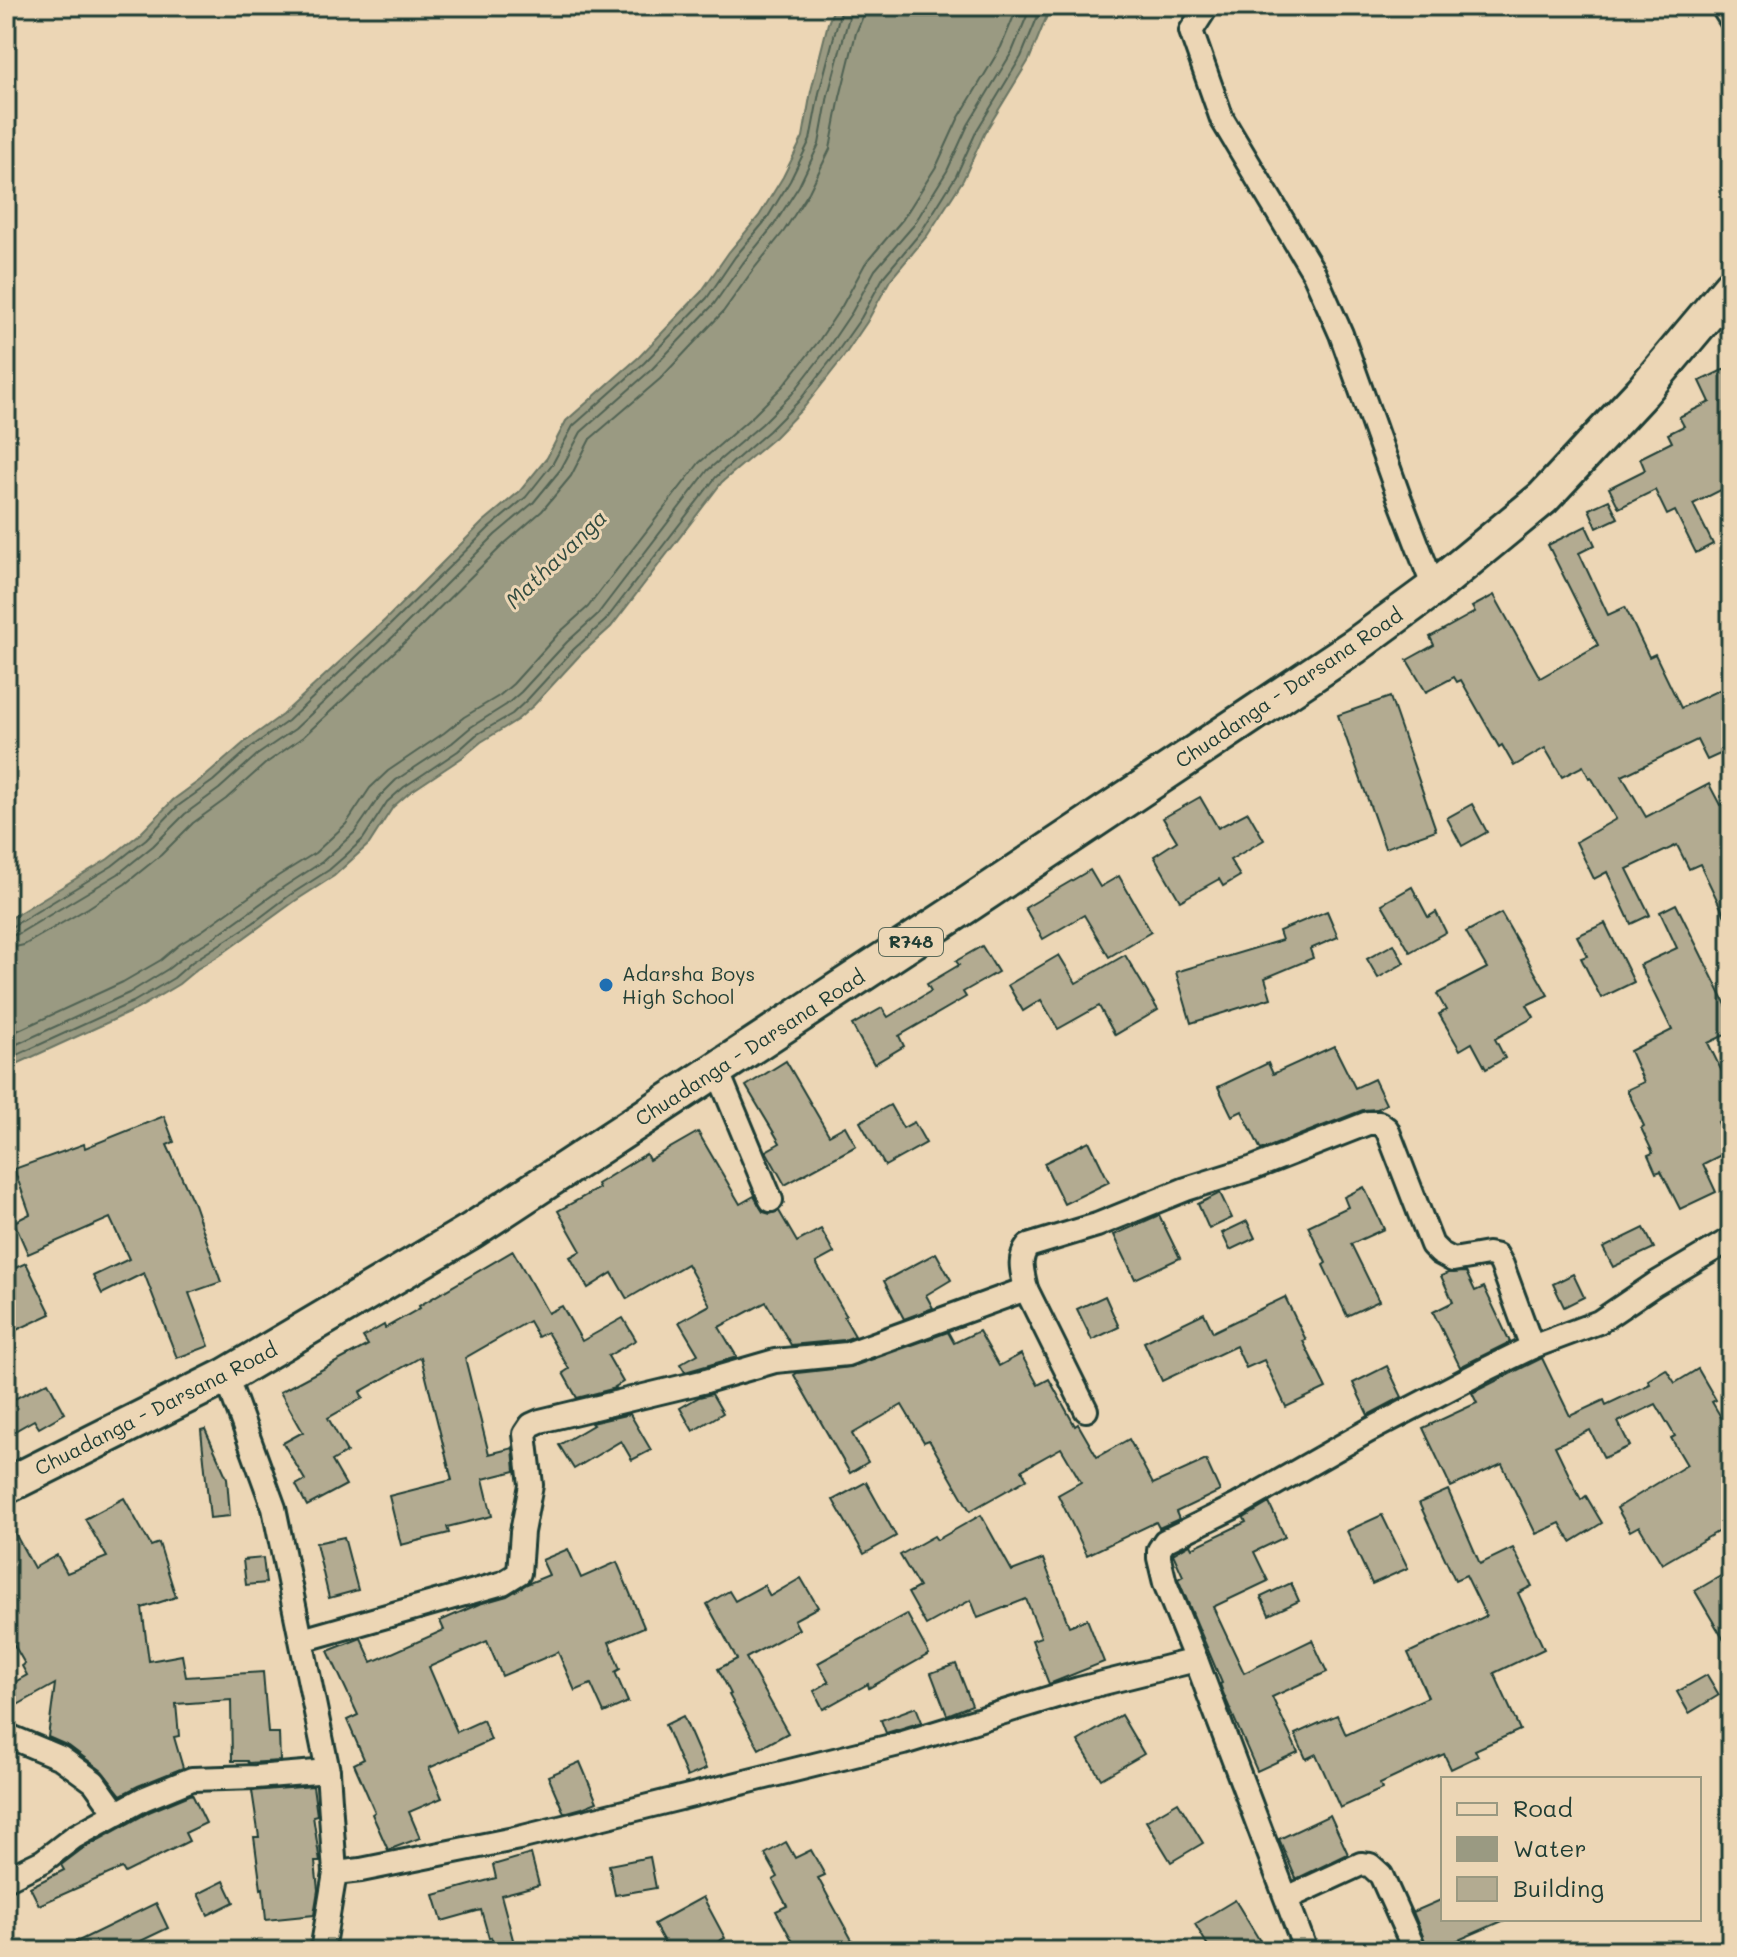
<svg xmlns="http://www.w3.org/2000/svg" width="1737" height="1957" viewBox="0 0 1737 1957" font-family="Mali,sans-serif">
<rect width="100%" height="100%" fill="#ecd6b5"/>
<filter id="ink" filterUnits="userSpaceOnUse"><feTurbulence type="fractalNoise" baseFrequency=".0125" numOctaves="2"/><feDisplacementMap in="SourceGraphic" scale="16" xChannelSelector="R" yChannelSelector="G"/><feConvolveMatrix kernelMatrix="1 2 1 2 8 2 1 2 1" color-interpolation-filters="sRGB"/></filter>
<g filter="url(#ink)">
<!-- water -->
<path fill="#9a9a82" stroke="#697563" stroke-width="2" d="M835 6H1051L1029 60 984 134 963 180 927 236 890 280 867 322 842 359 805 406 775 437 722 482 611 627 580 655 534 705 517 720 481 742 463 757 409 793 393 807 369 844 334 876 295 901 219 956 197 969 179 984 137 1009 6 1069V921L108 859 141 833 173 800 207 775 246 741 282 715 385 620 483 522 520 491 547 458 566 421 639 357 701 292 729 252 759 216 783 177 803 137 811 91 828 23Z"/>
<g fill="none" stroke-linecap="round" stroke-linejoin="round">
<!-- shore -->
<g stroke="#506253" stroke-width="2">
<path d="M6 927 13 926 112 866 146 839 178 806 213 781 251 747 288 721 390 625 489 528 526 497 553 463 573 426 644 363 707 298 735 257 766 220 790 181 810 140 819 93 842 6"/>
<path d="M6 937 18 934 118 874 153 846 185 814 219 789 257 755 295 729 397 633 495 535 533 503 561 469 581 432 651 370 714 304 743 263 774 225 799 186 819 144 828 95 852 6"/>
<path d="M6 949 24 945 88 908 125 884 161 855 193 823 226 799 265 764 303 737 406 641 504 544 542 511 571 476 590 439 660 379 723 312 753 270 784 231 809 192 830 149 840 97 856 33 863 16 864 6"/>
<path d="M6 1036 123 982 161 960 180 944 203 930 278 876 315 853 346 824 370 788 388 771 444 733 464 717 499 696 513 684 559 633 588 607 699 463 754 415 783 386 818 342 842 306 865 264 903 219 937 165 958 119 1001 47 1018 6"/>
<path d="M6 1049 129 993 168 969 187 954 210 940 285 886 322 862 355 832 380 796 396 780 452 743 471 727 506 705 521 692 567 642 597 615 708 470 762 424 792 394 827 349 852 312 875 270 913 226 947 171 968 125 1012 52 1031 6"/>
<path d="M6 1060 133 1002 174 978 192 962 253 923 290 895 329 870 345 856 363 839 387 802 404 787 458 751 476 735 512 714 528 699 574 649 605 621 716 477 769 431 799 401 835 355 861 318 884 276 921 232 956 176 977 130 1021 57 1042 6"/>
</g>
</g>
<!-- building -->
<g fill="#b3ab91" stroke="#1f3d34" stroke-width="2">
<path d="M1731 366V485L1693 504 1713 544 1696 553 1675 511 1667 515 1655 490 1619 508 1609 488 1645 470 1640 458 1672 442 1668 434 1684 426 1679 417 1710 402 1700 381Z"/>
<path d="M1609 500 1618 518 1597 528 1589 509Z"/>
<path d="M1586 526 1595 545 1579 553 1608 615 1625 607 1649 657 1655 654 1681 708 1721 689 1731 710V749L1707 760 1697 740 1622 776 1646 817 1709 784 1720 805 1731 800V929L1700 864 1689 869 1677 845 1627 869 1650 915 1631 924 1607 872 1594 879 1576 842 1616 819 1591 777 1589 778 1583 766 1562 777 1545 748 1514 766 1502 745 1499 747 1461 680 1457 682 1454 677 1426 692 1407 660 1434 645 1430 637 1475 612 1472 607 1494 595 1540 678 1598 645 1548 545Z"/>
<path d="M1390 697 1436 830 1385 848 1338 715Z"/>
<path d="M1200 797 1218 828 1248 812 1264 840 1230 860 1240 876 1223 886 1219 879 1180 901 1154 856 1177 841 1163 818Z"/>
<path d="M1472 804 1487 832 1462 846 1447 818Z"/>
<path d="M1090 870 1100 887 1119 876 1151 932 1109 957 1084 915 1043 939 1025 908Z"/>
<path d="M1412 887 1428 917 1436 912 1446 932 1410 952 1382 904Z"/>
<path d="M1676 904 1731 1015V1032L1708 1043 1731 1090V1116L1718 1122 1731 1150 1703 1164 1716 1192 1680 1209 1661 1171 1656 1173 1648 1155 1653 1153 1641 1128 1644 1126 1627 1090 1644 1082 1630 1051 1672 1030 1640 965 1677 948 1660 912Z"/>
<path d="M1327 911 1338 937 1310 949 1313 958 1265 978 1271 998 1191 1023 1176 972 1282 940 1279 931Z"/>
<path d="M1501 913 1548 995 1527 1005 1534 1017 1495 1039 1505 1058 1486 1069 1472 1043 1460 1050 1439 1014 1446 1010 1437 994 1487 968 1466 932Z"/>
<path d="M1605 923 1634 982 1601 998 1581 958 1587 956 1577 936Z"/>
<path d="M1394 944 1404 963 1378 978 1367 959Z"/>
<path d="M982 946 998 972 963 992 966 997 899 1036 904 1046 874 1064 852 1025 882 1008 888 1017 931 991 927 984 959 965 956 961Z"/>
<path d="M1059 955 1076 983 1125 955 1158 1010 1115 1035 1099 1006 1058 1029 1041 1000 1023 1011 1008 985Z"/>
<path d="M1334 1046 1355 1088 1374 1079 1386 1104 1377 1109 1363 1110 1261 1150 1242 1111 1232 1116 1218 1087 1268 1063 1273 1074Z"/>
<path d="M786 1061 829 1135 845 1126 856 1146 785 1185 766 1151 780 1143 746 1086Z"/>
<path d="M890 1105 903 1128 914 1122 926 1143 885 1166 860 1122Z"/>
<path d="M164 1116 174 1142 167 1145 194 1204 221 1282 189 1293 209 1346 177 1358 144 1273 102 1294 93 1276 129 1259 110 1218 28 1254 14 1222 30 1214 14 1169 84 1144 85 1148Z"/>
<path d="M698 1132 740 1204 754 1196 763 1212 770 1214 779 1211 797 1242 821 1229 834 1253 816 1263 846 1315 844 1317 855 1336 844 1340 791 1345 766 1302 719 1327 737 1357 685 1372 680 1364 698 1354 679 1322 710 1305 687 1264 627 1299 612 1273 588 1288 570 1257 581 1251 558 1211 599 1188 597 1184 646 1154 649 1160Z"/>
<path d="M1089 1141 1109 1182 1064 1204 1044 1163Z"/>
<path d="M1364 1187 1384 1229 1351 1244 1379 1301 1347 1316 1323 1265 1326 1263 1308 1226 1348 1207 1344 1197Z"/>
<path d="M1220 1193 1232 1218 1209 1229 1198 1204Z"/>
<path d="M1159 1215 1180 1258 1135 1279 1114 1235Z"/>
<path d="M1247 1221 1255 1238 1230 1250 1222 1233Z"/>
<path d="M1644 1228 1654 1248 1613 1267 1603 1248Z"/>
<path d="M513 1251 548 1313 562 1306 582 1341 623 1318 636 1340 608 1356 623 1382 615 1387 616 1388 577 1398 563 1373 569 1369 547 1332 538 1337 529 1321 465 1358 489 1454 513 1448 515 1471 483 1479 492 1516 447 1527 449 1533 401 1545 389 1496 452 1480 421 1357 360 1392 363 1398 328 1418 347 1452 332 1461 346 1485 307 1506 296 1485 305 1480 283 1443 303 1432 280 1392 368 1345 363 1337 384 1325 385 1328 420 1308 419 1306Z"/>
<path d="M936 1253 951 1280 926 1295 933 1308 904 1319 884 1281Z"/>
<path d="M26 1263 51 1314 6 1335V1272Z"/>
<path d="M1466 1272 1475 1291 1484 1287 1510 1342 1460 1367 1433 1312 1453 1302 1441 1276 1448 1273Z"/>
<path d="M1573 1274 1584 1297 1564 1307 1553 1284Z"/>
<path d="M1105 1296 1119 1327 1092 1340 1077 1309Z"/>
<path d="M1285 1297 1306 1340 1303 1341 1326 1388 1286 1407 1264 1360 1246 1368 1236 1346 1162 1381 1144 1342 1204 1313 1213 1332Z"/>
<path d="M979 1331 999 1366 1021 1354 1038 1385 1049 1379 1075 1426 1078 1424 1097 1457 1129 1439 1153 1484 1206 1460 1220 1491 1176 1512 1179 1519 1159 1528 1156 1522 1087 1555 1058 1495 1081 1482 1061 1448 1022 1470 1027 1479 970 1511 929 1440 924 1442 902 1405 852 1434 868 1462 850 1473 794 1375 797 1373 851 1367 948 1332 954 1343Z"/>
<path d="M1542 1358 1570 1416 1604 1400 1606 1405 1650 1384 1648 1380 1666 1369 1675 1383 1698 1369 1716 1400 1712 1402 1731 1434V1524L1662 1564 1639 1526 1630 1531 1617 1508 1687 1465 1671 1438 1675 1436 1656 1404 1618 1422 1630 1446 1604 1458 1590 1430 1555 1446 1581 1500 1586 1496 1602 1523 1571 1542 1560 1523 1536 1534 1502 1464 1451 1487 1423 1428 1477 1403 1472 1393Z"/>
<path d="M1387 1366 1402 1397 1368 1415 1353 1383Z"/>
<path d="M48 1382 65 1413 39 1428 34 1420 6 1436V1403Z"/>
<path d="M712 1394 723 1413 693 1431 680 1408 699 1397Z"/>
<path d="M630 1414 651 1450 632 1460 621 1441 574 1469 559 1445 593 1425 591 1423Z"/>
<path d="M205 1429 227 1478 230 1516 210 1518 201 1430Z"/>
<path d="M866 1482 896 1536 864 1554 833 1500Z"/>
<path d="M1448 1490 1480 1564 1513 1548 1532 1586 1518 1593 1544 1649 1494 1673 1520 1730 1475 1750 1478 1756 1451 1769 1444 1754 1380 1784 1382 1789 1340 1808 1316 1754 1306 1759 1295 1734 1337 1715 1346 1735 1428 1697 1408 1653 1486 1616 1466 1575 1455 1580 1419 1503Z"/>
<path d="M124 1498 151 1546 159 1543 176 1597 142 1608 149 1661 182 1655 186 1677 263 1672 268 1733H279L280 1761 248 1763 247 1761H232L231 1700 176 1704 179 1736 174 1737 183 1768 138 1786 121 1795 102 1771 69 1746 48 1737 55 1684 12 1708 6 1698V1687L27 1675 22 1666 25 1664 6 1631V1517L34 1568 57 1555 67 1573 107 1557 85 1519Z"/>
<path d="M1269 1503 1285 1537 1254 1552 1268 1581 1213 1607 1244 1673 1312 1640 1327 1672 1272 1697 1298 1752 1257 1771 1224 1695 1220 1684 1222 1683 1178 1579 1183 1576 1173 1554 1190 1544 1192 1548 1246 1522 1244 1518Z"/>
<path d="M981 1515 1012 1571 1043 1559 1069 1626 1087 1619 1104 1662 1049 1684 1032 1640 1041 1637 1026 1599 978 1618 971 1600 926 1625 908 1593 919 1587 900 1555 934 1536 937 1540Z"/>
<path d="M1382 1515 1408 1568 1372 1584 1347 1531Z"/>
<path d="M344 1537 358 1590 329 1598 316 1543Z"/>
<path d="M568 1549 581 1578 617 1562 644 1627 609 1642 620 1669 615 1672 628 1702 604 1713 591 1684 575 1691 558 1652 502 1676 487 1641 429 1667 457 1732 483 1720 491 1740 429 1768 442 1798 409 1812 420 1838 388 1850 372 1814 375 1812 354 1764 364 1759 347 1720 358 1715 328 1651 361 1638 372 1662 444 1630 440 1621 479 1604 507 1596 527 1584 549 1575 542 1560Z"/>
<path d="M263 1558 266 1583 246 1585 243 1560Z"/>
<path d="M1731 1570V1652L1695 1591Z"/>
<path d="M801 1578 818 1607 794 1620 799 1629 746 1658 788 1733 759 1749 729 1695 731 1694 718 1669 737 1659 707 1604 729 1591 735 1601 764 1585 770 1596Z"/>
<path d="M1291 1583 1299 1601 1269 1615 1261 1597Z"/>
<path d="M907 1614 929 1654 869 1688 868 1684 823 1709 814 1691 829 1682 818 1663Z"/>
<path d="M956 1664 972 1705 947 1715 931 1673Z"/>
<path d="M1707 1675 1719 1695 1689 1713 1677 1692Z"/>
<path d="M916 1707 922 1722 886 1733 881 1720Z"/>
<path d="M1121 1715 1144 1754 1101 1779 1078 1741Z"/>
<path d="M683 1716 706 1769 687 1777 665 1725Z"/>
<path d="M580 1762 597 1802 582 1808 564 1813 548 1776Z"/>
<path d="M313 1786 317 1815 313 1816 320 1862H315L318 1890 314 1915 266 1920 263 1888 261 1889 254 1837H259L252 1791Z"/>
<path d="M192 1794 206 1823 185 1833 189 1841 125 1873 122 1868 39 1905 30 1887 64 1870 61 1865 82 1849 149 1812Z"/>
<path d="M1178 1802 1203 1843 1171 1862 1146 1821Z"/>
<path d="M1330 1815 1348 1854 1296 1879 1279 1839Z"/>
<path d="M786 1842 795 1858 811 1850 825 1875 818 1878 858 1951H798L776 1911 787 1906 773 1880 778 1877 765 1854Z"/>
<path d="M531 1854 539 1885 501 1895 515 1947 496 1951 491 1937 489 1938 481 1910 442 1921 434 1895 496 1878 493 1865Z"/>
<path d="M650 1857 656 1888 615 1895 609 1865Z"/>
<path d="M224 1881 234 1902 208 1915 198 1894Z"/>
<path d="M703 1897 725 1938 701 1951H669L654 1924Z"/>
<path d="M1443 1899V1919H1507L1433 1951H1429L1413 1912Z"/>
<path d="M1235 1900 1266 1951H1211L1195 1924Z"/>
<path d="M156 1903 168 1928 120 1951H58Z"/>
</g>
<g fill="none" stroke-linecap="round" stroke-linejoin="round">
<defs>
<g id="minor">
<path d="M1207 6 1191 31 1222 119 1314 273 1341 334 1399 497 1434 588"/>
<path d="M1722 6 1731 20"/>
<path d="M717 1070 771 1200"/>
<path d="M1026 1289C1023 1273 1017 1260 1028 1246L1097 1225 1186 1189 1253 1168 1368 1123H1379L1387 1129 1432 1245 1440 1253 1453 1260 1488 1254 1497 1256 1502 1265 1532 1347"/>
<path d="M226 1376 274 1508 328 1771 335 1873 322 1951"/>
<path d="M302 1640 503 1583 519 1573 522 1532 531 1485 525 1434 531 1425 540 1421 706 1381 775 1361 847 1354 1026 1289 1086 1410"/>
<path d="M6 1735 61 1758 94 1782 117 1814"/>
<path d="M335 1873 361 1870 519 1838 903 1743 1079 1689 1196 1660"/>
<path d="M6 1879 43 1861 74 1837 143 1799 192 1779 256 1777 328 1771"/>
<path d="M1287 1898 1361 1864 1370 1865 1381 1875 1415 1951"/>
<path d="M1306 1951 1196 1660 1165 1583 1159 1558V1550L1165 1541 1238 1505 1368 1431 1487 1369 1532 1347 1599 1322 1655 1284 1731 1239"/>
</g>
<path id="primary" d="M6 1486 226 1376 471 1231 970 903 1355 646 1434 588 1543 498 1642 392 1731 286"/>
</defs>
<!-- minor casing -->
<use href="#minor" stroke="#1f3d34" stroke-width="28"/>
<!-- primary casing -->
<use href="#primary" stroke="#1f3d34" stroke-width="40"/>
<!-- minor -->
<use href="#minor" stroke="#ecd6b5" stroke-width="22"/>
<!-- primary -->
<use href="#primary" stroke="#ecd6b5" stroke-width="34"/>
</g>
</g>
<!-- markers -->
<circle fill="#1f6fb2" stroke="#ecd6b5" stroke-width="3" cx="606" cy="985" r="8"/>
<g text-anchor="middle" stroke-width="6" stroke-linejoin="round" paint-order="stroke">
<!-- shield labels -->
<rect fill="#ecd6b5" stroke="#5c6b5b" stroke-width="2" x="879" y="928" width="64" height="28" rx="6"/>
<g font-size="18" font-weight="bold" fill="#1f3d34">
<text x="911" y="948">R748</text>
</g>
<!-- street labels -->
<g font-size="20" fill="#1f3d34" stroke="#ecd6b5">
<text transform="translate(1289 688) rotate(-34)" y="7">Chuadanga - Darsana Road</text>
<text transform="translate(750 1048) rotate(-33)" y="7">Chuadanga - Darsana Road</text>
<text transform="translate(156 1409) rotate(-27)" y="7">Chuadanga - Darsana Road</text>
</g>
<!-- poi labels -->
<g font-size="20" fill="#1f3d34" stroke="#ecd6b5" text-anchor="start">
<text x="622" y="981">Adarsha Boys<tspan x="622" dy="23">High School</tspan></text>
</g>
<!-- water labels -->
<g font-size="22" font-style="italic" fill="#314b40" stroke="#ecd6b5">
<text transform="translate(556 559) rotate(-44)" y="8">Mathavanga</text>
</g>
</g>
<!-- margin -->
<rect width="1737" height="1957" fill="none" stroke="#ecd6b5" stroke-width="32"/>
<rect x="16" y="16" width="1705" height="1925" fill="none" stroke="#1f3d34" stroke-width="3" filter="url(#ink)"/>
<!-- legend -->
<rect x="1441" y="1777" width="260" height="144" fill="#ecd6b5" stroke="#9a9981" stroke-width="2"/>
<rect x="1457" y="1803" width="40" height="12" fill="#ecd6b5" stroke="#9a9981" stroke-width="2"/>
<text x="1513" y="1817" font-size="24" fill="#1f3d34">Road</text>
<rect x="1457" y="1837" width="40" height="24" fill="#9a9a82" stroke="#9a9981" stroke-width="2"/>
<text x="1513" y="1857" font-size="24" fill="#1f3d34">Water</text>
<rect x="1457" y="1877" width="40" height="24" fill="#b3ab91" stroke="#9a9981" stroke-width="2"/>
<text x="1513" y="1897" font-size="24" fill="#1f3d34">Building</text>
</svg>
